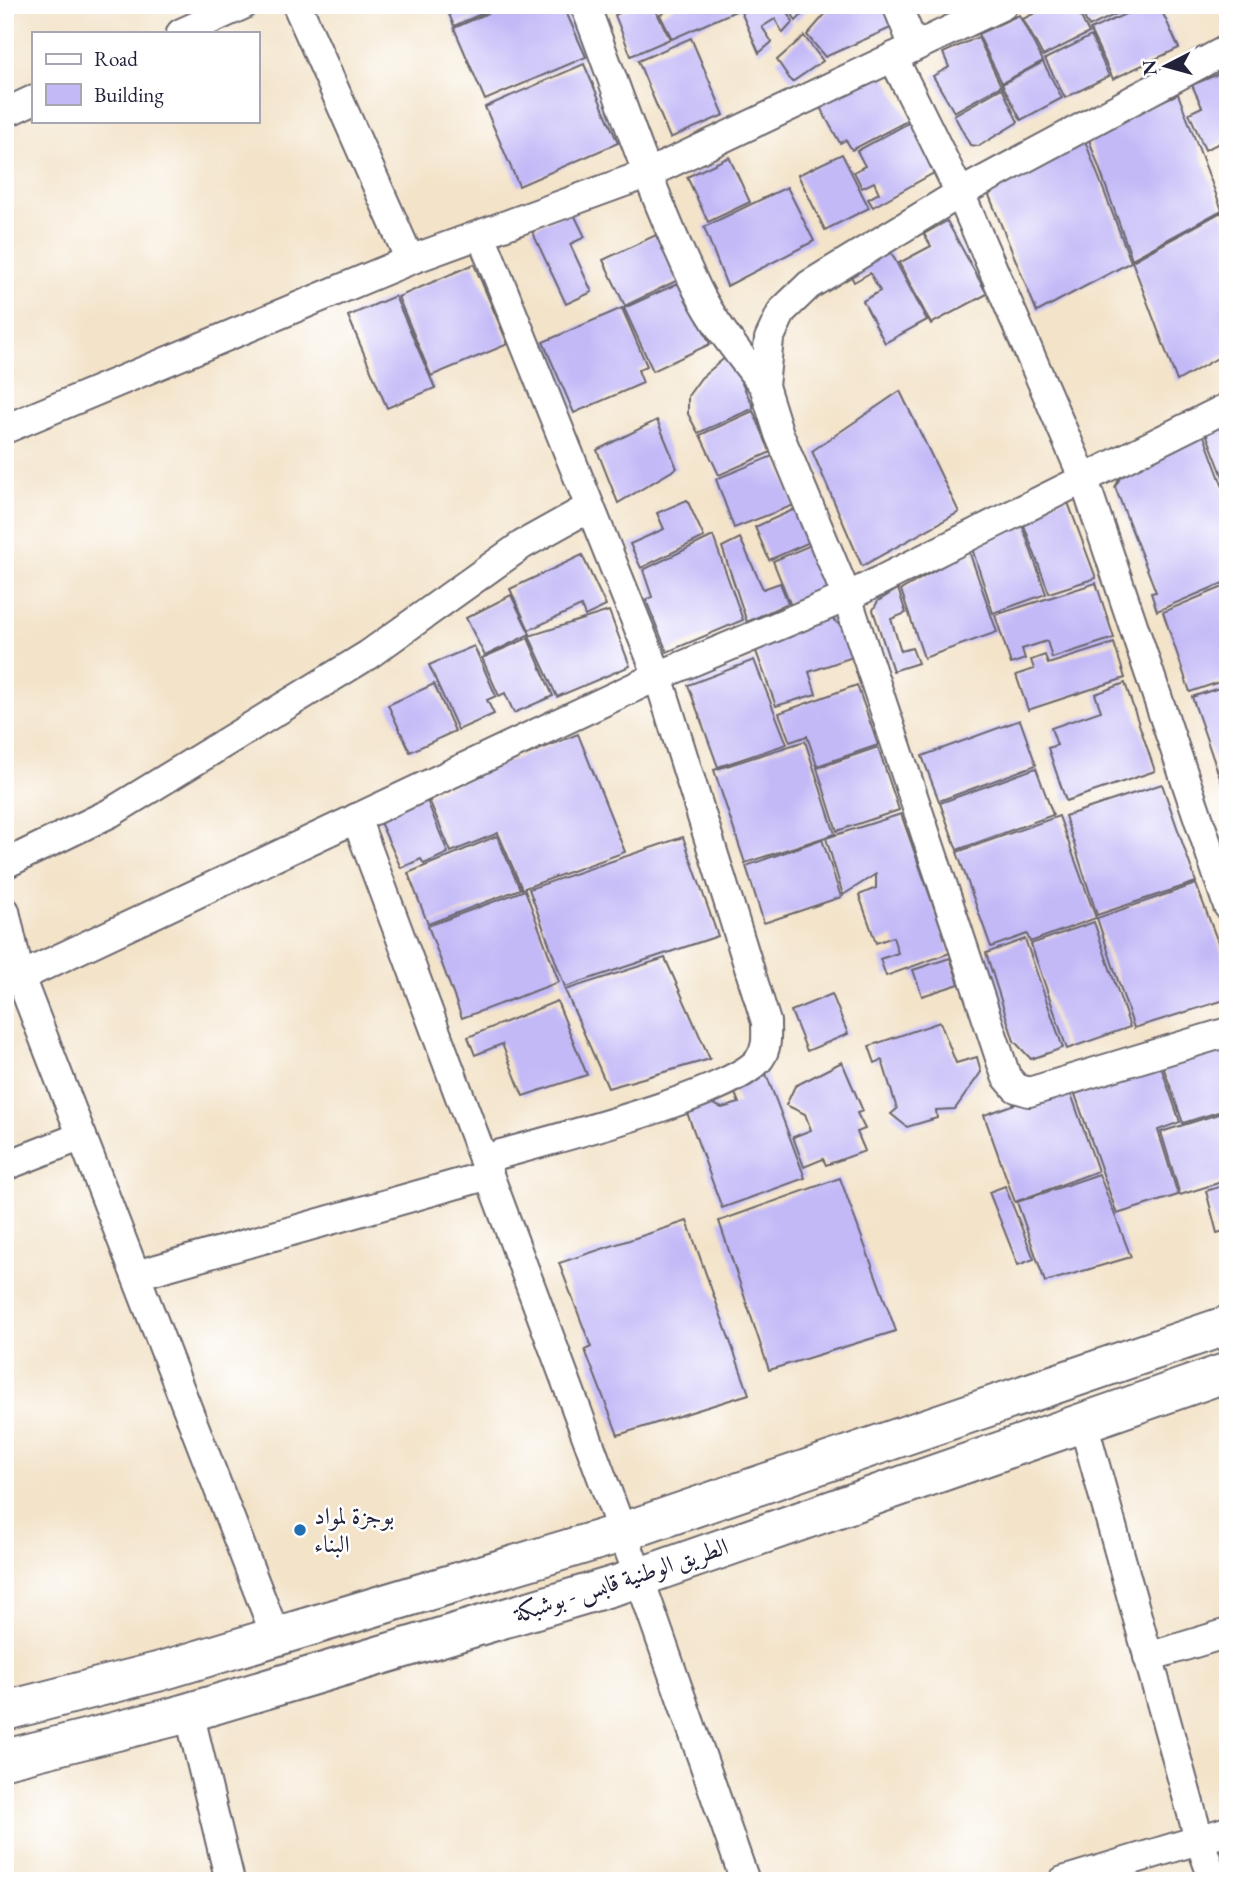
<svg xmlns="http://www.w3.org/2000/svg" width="1233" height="1886" viewBox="0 0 1233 1886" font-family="'EB Garamond',Amiri,serif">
<rect width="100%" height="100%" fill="#fff"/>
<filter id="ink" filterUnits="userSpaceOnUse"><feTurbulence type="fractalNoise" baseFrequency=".0143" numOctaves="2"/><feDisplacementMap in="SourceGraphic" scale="14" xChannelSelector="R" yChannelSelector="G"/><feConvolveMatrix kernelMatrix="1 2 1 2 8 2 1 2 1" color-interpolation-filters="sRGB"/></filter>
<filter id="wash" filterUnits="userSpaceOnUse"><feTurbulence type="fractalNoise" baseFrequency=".00686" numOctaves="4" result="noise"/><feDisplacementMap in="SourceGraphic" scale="28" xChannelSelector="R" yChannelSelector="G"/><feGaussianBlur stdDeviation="1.57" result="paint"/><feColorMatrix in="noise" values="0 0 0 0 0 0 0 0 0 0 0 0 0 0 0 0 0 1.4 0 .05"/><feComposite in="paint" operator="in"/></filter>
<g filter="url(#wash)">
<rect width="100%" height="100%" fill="#f3e3c9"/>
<g id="blocks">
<!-- building -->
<g fill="#c3b9f7">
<path d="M445 5H501L454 26Z"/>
<path d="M506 5H563L586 57 485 100 454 28Z"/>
<path d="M636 5H653L670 39 631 56 615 15Z"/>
<path d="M678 5H735L738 10 672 39 660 15Z"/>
<path d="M738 5H784L793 22 783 33 775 19 762 27 772 42 759 53Z"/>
<path d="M787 5H811L796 21Z"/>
<path d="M833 5H882L893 27 825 57 807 35Z"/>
<path d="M1051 5H1075L1089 33 1043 56 1023 19Z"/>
<path d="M1078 5H1135L1089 27Z"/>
<path d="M1145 5H1159L1179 48 1113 79 1090 30Z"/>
<path d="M1019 15 1043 61 1002 83 978 34Z"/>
<path d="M804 36 823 61 792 82 777 60Z"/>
<path d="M1091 36 1109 76 1065 98 1045 59Z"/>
<path d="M978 37 1001 86 954 112 933 76 949 67 943 53Z"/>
<path d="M691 38 724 115 670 138 638 61Z"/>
<path d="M1043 62 1062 98 1021 120 1002 84Z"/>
<path d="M584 64 618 143 519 186 485 107Z"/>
<path d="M882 70 909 120 852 150 846 140 840 143 818 104Z"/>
<path d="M1228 70V139L1205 150 1189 113 1202 107 1192 85Z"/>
<path d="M1002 88 1018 122 979 146 970 145 954 115Z"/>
<path d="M1178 94 1222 210 1132 259 1087 134Z"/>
<path d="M912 121 939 170 873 207 868 199 879 193 874 182 862 188 854 172 865 166 857 151Z"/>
<path d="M1085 141 1131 262 1037 312 986 188Z"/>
<path d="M842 154 869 208 825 230 798 175Z"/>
<path d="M729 157 750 202 708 222 687 177Z"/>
<path d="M787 187 814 241 727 286 704 227Z"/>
<path d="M572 210 585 237 570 244 592 292 566 304 531 229Z"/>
<path d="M1221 212 1228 227V352L1177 381 1132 261Z"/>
<path d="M947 221 987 294 931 324 899 263 931 246 924 234Z"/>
<path d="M656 235 678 280 625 306 603 260Z"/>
<path d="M886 243 927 320 885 343 863 301 880 291 870 273 854 282 845 265Z"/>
<path d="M474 264 508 344 431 376 398 297Z"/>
<path d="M681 282 710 344 653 371 624 308Z"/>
<path d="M395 296 435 388 387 408 348 316Z"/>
<path d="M622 308 647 366 638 370 643 383 574 413 543 342Z"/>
<path d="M728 355 754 408 698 433 688 414V396L701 378Z"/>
<path d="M900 391 959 512 862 566 812 451Z"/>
<path d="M753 411 771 452 719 475 700 435Z"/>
<path d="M1228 416V490L1203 425Z"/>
<path d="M657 420 677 468 618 503 597 450Z"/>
<path d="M1200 425 1228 501V581L1157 611 1151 593 1156 592 1115 487 1130 460Z"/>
<path d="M775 455 794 505 734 528 716 479Z"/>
<path d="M1066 497 1096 578 1049 593 1021 517Z"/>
<path d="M687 500 704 537 641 568 630 544 664 529 657 513Z"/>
<path d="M795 509 810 542 769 560 755 527Z"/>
<path d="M1019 516 1046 594 993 613 969 539Z"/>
<path d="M713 536 743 620 667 652 646 600 652 597 643 570Z"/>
<path d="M740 538 763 589 780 583 788 603 747 622 722 547Z"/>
<path d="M811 545 830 589 791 606 773 561Z"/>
<path d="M969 551 997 632 924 658 901 590Z"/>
<path d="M582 555 606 606 585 616 581 606 529 630 510 589Z"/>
<path d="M1096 583 1114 638 1052 658 1047 641 1022 649 1025 659 1011 664 995 615Z"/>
<path d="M1228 585V679L1190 692 1163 612Z"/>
<path d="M898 589 906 613 891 619 901 651 912 648 918 663 893 671 873 610 878 601Z"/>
<path d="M511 595 530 634 485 656 466 618Z"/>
<path d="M609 611 630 666 557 697 529 636Z"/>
<path d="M829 616 843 628 853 657 809 672 816 694 776 706 753 643Z"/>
<path d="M528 638 553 696 514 713 505 693 499 696 482 658Z"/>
<path d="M1114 643 1125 678 1028 710 1016 675 1034 669 1031 660 1045 655 1048 664Z"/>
<path d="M474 646 496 696 487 700 494 714 458 730 429 665Z"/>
<path d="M754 660 787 744 718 767 688 685Z"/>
<path d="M1125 683 1155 771 1066 801 1048 748 1057 745 1051 728 1101 711 1095 694Z"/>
<path d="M434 684 455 731 410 752 388 705Z"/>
<path d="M857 685 878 745 817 766 807 736 790 742 779 713Z"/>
<path d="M1228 685V782L1222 784 1192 697Z"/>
<path d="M1020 720 1036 765 939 801 922 756Z"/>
<path d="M578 734 625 852 522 889 498 833 451 852 427 795Z"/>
<path d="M805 741 835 834 745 863 714 770Z"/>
<path d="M878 747 899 810 837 831 817 768Z"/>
<path d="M1036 768 1053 815 957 850 940 803Z"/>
<path d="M420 783 448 853 424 864 421 859 401 868 372 805Z"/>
<path d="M1162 784 1196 882 1097 915 1065 816Z"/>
<path d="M901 814 950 953 886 976 880 959 898 953 893 937 876 943 859 895 876 888V874L843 895 826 838Z"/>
<path d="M1059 816 1096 918 1030 942 1027 934 991 947 957 852Z"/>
<path d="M497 836 520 889 428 924 408 873Z"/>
<path d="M683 837 718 936 565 987 529 889Z"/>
<path d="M822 839 841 897 764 923 746 866Z"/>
<path d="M1196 884 1228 969V999L1134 1028 1097 918Z"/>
<path d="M525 890 559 982 462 1018 428 926Z"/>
<path d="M1094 922 1130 1027 1067 1049 1031 944Z"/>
<path d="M1025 939 1063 1048 1031 1059 1014 1041 986 953Z"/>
<path d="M665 958 710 1059 608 1088 565 990Z"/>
<path d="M950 958 959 984 922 996 913 970Z"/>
<path d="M832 994 848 1034 807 1051 791 1011Z"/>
<path d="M557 1001 587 1075 523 1096 502 1044 475 1055 468 1037Z"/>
<path d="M940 1022 956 1063 977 1057 981 1072 955 1109 936 1110 937 1118 907 1127 891 1114 897 1109 882 1060 875 1063 869 1046Z"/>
<path d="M1228 1040V1109L1183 1123 1162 1063Z"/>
<path d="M842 1062 863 1111 857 1113 865 1129 857 1132 865 1151 826 1165 823 1159 804 1167 793 1137 811 1130 805 1114 786 1105 795 1086Z"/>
<path d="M1160 1064 1180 1122 1158 1130 1178 1195 1117 1214 1075 1094Z"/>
<path d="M765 1071 805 1178 722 1208 685 1107 704 1100 722 1108 739 1103 732 1086Z"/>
<path d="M1068 1085 1098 1171 1015 1202 984 1115Z"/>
<path d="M1228 1111V1180L1180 1195 1161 1132Z"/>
<path d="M1099 1174 1131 1257 1045 1282 1017 1202Z"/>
<path d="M840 1178 896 1331 769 1370 719 1221Z"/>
<path d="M1228 1184V1230L1217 1233 1206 1191Z"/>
<path d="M1005 1186 1034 1259 1018 1265 989 1192Z"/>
<path d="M687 1221 749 1394 618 1435 585 1350 591 1347 559 1263Z"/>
</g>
</g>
</g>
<g filter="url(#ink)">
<use href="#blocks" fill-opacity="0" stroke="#6b666d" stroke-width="2"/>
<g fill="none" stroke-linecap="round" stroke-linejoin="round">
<defs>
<g id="street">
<path d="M297 5 410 260"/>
<path d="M585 5C621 100 653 198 697 289 714 324 740 355 764 386"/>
<path d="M897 5 914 47"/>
<path d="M181 33 243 5"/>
<path d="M1228 49 960 193 809 285 782 311 769 339 764 386 779 434 847 597 1006 1076 1016 1088 1029 1092 1228 1032"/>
<path d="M893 57 960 193 1083 477 1228 906"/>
<path d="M5 113 33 100"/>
<path d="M481 235 658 676 766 1022C766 1035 768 1047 760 1058 736 1095 534 1144 483 1159"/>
<path d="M5 429 410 260 649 173 1003 5"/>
<path d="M356 818 639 1577 745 1881"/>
<path d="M5 864 110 813 368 655 522 545 590 507"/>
<path d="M5 911 20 977 276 1637"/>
<path d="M20 977 658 676 847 597 1228 407"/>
<path d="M5 1166 82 1136"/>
<path d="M136 1275 489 1175"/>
<path d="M1083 1422 1199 1839 1214 1881"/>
<path d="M1148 1657 1228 1633"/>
<path d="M189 1712 230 1881"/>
<path d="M1063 1881 1228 1831"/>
</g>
<g id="primary">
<path d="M5 1711 161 1671 608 1537 1228 1325"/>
<path d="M5 1759 173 1717 623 1583 1228 1372"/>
</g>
</defs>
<!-- street casing -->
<use href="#street" stroke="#6b666d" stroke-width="32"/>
<!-- primary casing -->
<use href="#primary" stroke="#6b666d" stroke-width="42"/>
<!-- street -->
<use href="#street" stroke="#fff" stroke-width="28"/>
<!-- primary -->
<use href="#primary" stroke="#fff" stroke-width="38"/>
</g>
</g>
<!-- markers -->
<circle fill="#1f6fb2" stroke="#fff" stroke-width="2.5" cx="300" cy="1530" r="7"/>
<g text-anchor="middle" stroke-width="5" stroke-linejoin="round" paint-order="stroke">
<!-- poi labels -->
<g font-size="24" fill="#22223b" stroke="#fff" text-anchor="start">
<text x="314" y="1524">بوجزة لمواد<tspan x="314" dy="28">البناء</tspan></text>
</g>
<!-- street labels -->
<g font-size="24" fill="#22223b" stroke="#fff">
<text transform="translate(621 1580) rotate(-18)" y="8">الطريق الوطنية قابس - بوشبكة</text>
</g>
</g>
<!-- margin -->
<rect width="1233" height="1886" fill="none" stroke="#fff" stroke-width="28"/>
<!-- legend -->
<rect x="32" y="32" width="228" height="91" fill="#ffffff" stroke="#a7a7b1" stroke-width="2"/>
<rect x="46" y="54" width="35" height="10" fill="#ffffff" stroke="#a7a7b1" stroke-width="2"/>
<text x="94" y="66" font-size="21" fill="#22223b">Road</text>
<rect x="46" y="84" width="35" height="21" fill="#c3b9f7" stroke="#a7a7b1" stroke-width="2"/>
<text x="94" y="102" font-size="21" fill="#22223b">Building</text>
<!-- north arrow -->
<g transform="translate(1166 66) rotate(264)" stroke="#ffffff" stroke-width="5" paint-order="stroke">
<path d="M0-5L12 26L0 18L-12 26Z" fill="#22223b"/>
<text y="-10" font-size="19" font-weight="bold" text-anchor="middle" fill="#22223b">N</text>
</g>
</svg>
